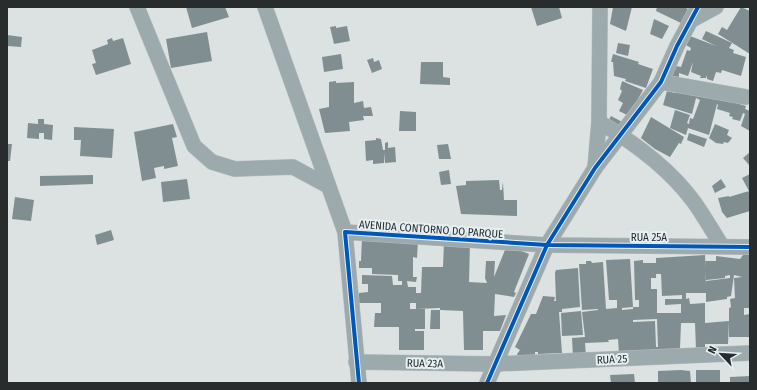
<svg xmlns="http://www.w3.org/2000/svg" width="757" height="390" viewBox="0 0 757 390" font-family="'Fira Sans Condensed',sans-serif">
<rect width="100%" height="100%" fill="#dce1e2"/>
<!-- building -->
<g fill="#818e91" fill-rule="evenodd">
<path d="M186 7H225L229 17 192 28Z"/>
<path d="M531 7H559L562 18 537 26Z"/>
<path d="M613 7H632L626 31 610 24Z"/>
<path d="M657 7H684L688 9 681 23 656 11Z"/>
<path d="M741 7 750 11V54L718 34 722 27 727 30Z"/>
<path d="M654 19 669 26 662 39 650 34Z"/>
<path d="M336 26V28L347 26 350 41 334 44 330 27Z"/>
<path d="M706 31 732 43 729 48 734 50 733 53 746 57 741 76 722 70 721 73 716 72 713 81 707 79V75L706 78H700L701 76 691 72 693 62 688 76 679 73V77L671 76 676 66 681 67 687 50 690 51 691 48 686 45 690 36 716 46 702 39Z"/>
<path d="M207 32 212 61 171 68 166 39Z"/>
<path d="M7 35 22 37 21 47 7 46Z"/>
<path d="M112 38 113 41 123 38 131 64 96 75 92 64 96 63 92 50 108 44 107 40Z"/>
<path d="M618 43 630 45 628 56 616 53Z"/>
<path d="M341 54 343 69 324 72 322 57Z"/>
<path d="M613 54 639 62 638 64 653 69 646 88 625 81 626 79 614 76 613 62H611Z"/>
<path d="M373 58 374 62 379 60 382 69 372 73 367 60Z"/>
<path d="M421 62H443V77L450 78V85L420 84Z"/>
<path d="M336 81V83L354 82V103L363 101 364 108 371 107 373 116H363L364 120 349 122 350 131 325 133 319 109 329 107V82Z"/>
<path d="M622 81 643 90 629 116 619 111 623 103 618 100 622 91 620 89Z"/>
<path d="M677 86 746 106 745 109 750 111V131L741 126 745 114 743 113 740 121 732 119 733 117 729 116 730 113 717 109 718 105 717 104 709 135 688 128 686 135 670 128 675 110 690 115 687 123 689 124 690 118 693 119 700 100 696 98 692 114 663 105 667 91 675 93Z"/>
<path d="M400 111 416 112V131H399Z"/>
<path d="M611 116 626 124 621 133 606 125Z"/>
<path d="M651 117 684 137 681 144 679 143 670 157 655 149 641 138Z"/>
<path d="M38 119H44V124L53 125 52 140 44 139V133H39V139L27 138 28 123 38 124Z"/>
<path d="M173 124 177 137 172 138 178 166 164 169V166L154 168 156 178 142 181 134 132Z"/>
<path d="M715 124 729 130 727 135 732 138 728 143 724 142 723 144 716 143 709 138Z"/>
<path d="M74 127 114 129 112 158 80 156 81 140H74Z"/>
<path d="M689 133 707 139 704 147 687 140Z"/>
<path d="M376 138 381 139 383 150H385V143L388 142V148L395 147 396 162 385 163V153L384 163 373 164V160L366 161 365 141 376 140Z"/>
<path d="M7 144H12L10 161H7Z"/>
<path d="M448 144 451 159H439L437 145Z"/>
<path d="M750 152V164L749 165 743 158Z"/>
<path d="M449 170 451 184 441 185 439 172Z"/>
<path d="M750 174V190L749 191 742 178Z"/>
<path d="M93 175V184L40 186V176Z"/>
<path d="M187 179 190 199 163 202 161 182Z"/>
<path d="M721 179 726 187 715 193 712 186Z"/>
<path d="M499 180 500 190H502L503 182 504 200H517V216L461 214 456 186 466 185V181Z"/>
<path d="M749 191 747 192 750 191V211L727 218 722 212 718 198 729 196V197Z"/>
<path d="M15 197 34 200 31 221 12 219Z"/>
<path d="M111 230 114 240 97 245 95 235Z"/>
<path d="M362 238 418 240 417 258 413 257V277H417L416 282 407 281 408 287H416V293H421L422 267H443L444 242H470L469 282 487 283 485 278 486 261H495L494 277 507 245 529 254 514 292 516 293 514 297 495 294 494 316 506 315 500 331H483V350H464L463 311 440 310V329H430L431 310H440V308L416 309V303H410V309H425V329H415V331H424V350H399V327H411H374L375 313H389H381V303H359V293L368 292V284H362V275L392 276 393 285H402V281H398V275L372 274V268H359V261H361Z"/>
<path d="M746 251 750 254V308H744V315L750 314V337H729V308L731 307 730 299 735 298 734 278 742 277 734 275 731 296 727 297V299L706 302V293H686V299L689 298 690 304 705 303V323L729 321 728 344H705V350H696L695 323H681L680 349H666V354H619L618 339 608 340 609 342 585 343 586 357H573L572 338 585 337 582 312 598 310V309L582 310 579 264H586V261H591L592 263 603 262 606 309 617 308V300H609L606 260 630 259 633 307 622 308V310L633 309V307H639V300H635L634 261 643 260V263H656V258L705 255 706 286V281L730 278V275L725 276V278L706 280 705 261H716V256L740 259ZM656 274H661L662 296 682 295V299H665V305L681 304V313H657V289H651V278H656ZM657 319 658 347H656L655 321 633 322V320Z"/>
<path d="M578 268 580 307 562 309V312H559L562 353 538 354V352H535V359L519 358 517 354 520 350 515 347 531 314H536L543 296 555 297 554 301H556L555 273 556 270Z"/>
<path d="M581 311 583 335 562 336 561 313Z"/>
<path d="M681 370 690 371 691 383H658V371Z"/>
<path d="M696 370H720V382L696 383Z"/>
<path d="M634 374 635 383H611L610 375Z"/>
<path d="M750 376V383H730V377Z"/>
</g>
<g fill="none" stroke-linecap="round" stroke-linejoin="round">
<defs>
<g id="minor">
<path d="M137 7 194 146 212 162 235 169 293 167 328 186"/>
<path d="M265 7 345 232"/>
<path d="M690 21 716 7"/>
<path d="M661 82 746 97"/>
<path d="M599 122C635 143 669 168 694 202 704 216 713 232 722 246"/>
<path d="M595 168 599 122 600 7"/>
<path d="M356 362 494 364 750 353"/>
<path d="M359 383 345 232 547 245 750 247"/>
<path d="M487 383 547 245 595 168 661 82 677 46 698 7"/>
</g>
</defs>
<!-- minor casing -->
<use href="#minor" stroke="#b9bcbd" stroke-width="16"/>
<!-- minor -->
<use href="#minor" stroke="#9daaad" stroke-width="15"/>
<defs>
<g id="cycleway">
<path d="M359 383 345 232 547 245 750 247"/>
<path d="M487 383 547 245 595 168 661 82 677 46 698 7"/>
</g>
</defs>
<!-- cycleway casing -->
<use href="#cycleway" stroke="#e6f0f2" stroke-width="6"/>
<!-- cycleway -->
<use href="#cycleway" stroke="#0057b8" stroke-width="4"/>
</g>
<g text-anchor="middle" stroke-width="4" stroke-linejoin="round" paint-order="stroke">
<!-- street labels -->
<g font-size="11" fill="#292c2d" stroke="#e6f0f2">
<text transform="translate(431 229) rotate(4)" y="4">AVENIDA CONTORNO DO PARQUE</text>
<text x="649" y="241">RUA 25A</text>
<text transform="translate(612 359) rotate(-3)" y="4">RUA 25</text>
<text transform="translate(425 363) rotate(1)" y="4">RUA 23A</text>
</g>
</g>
<!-- border -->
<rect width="757" height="390" fill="none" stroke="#292c2d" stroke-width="16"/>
<!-- north arrow -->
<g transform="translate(721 354) rotate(295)" stroke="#e6f0f2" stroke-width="3" paint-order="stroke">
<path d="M0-3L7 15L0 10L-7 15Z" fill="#292c2d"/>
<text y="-6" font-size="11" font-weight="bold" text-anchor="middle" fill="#292c2d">N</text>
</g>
</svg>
